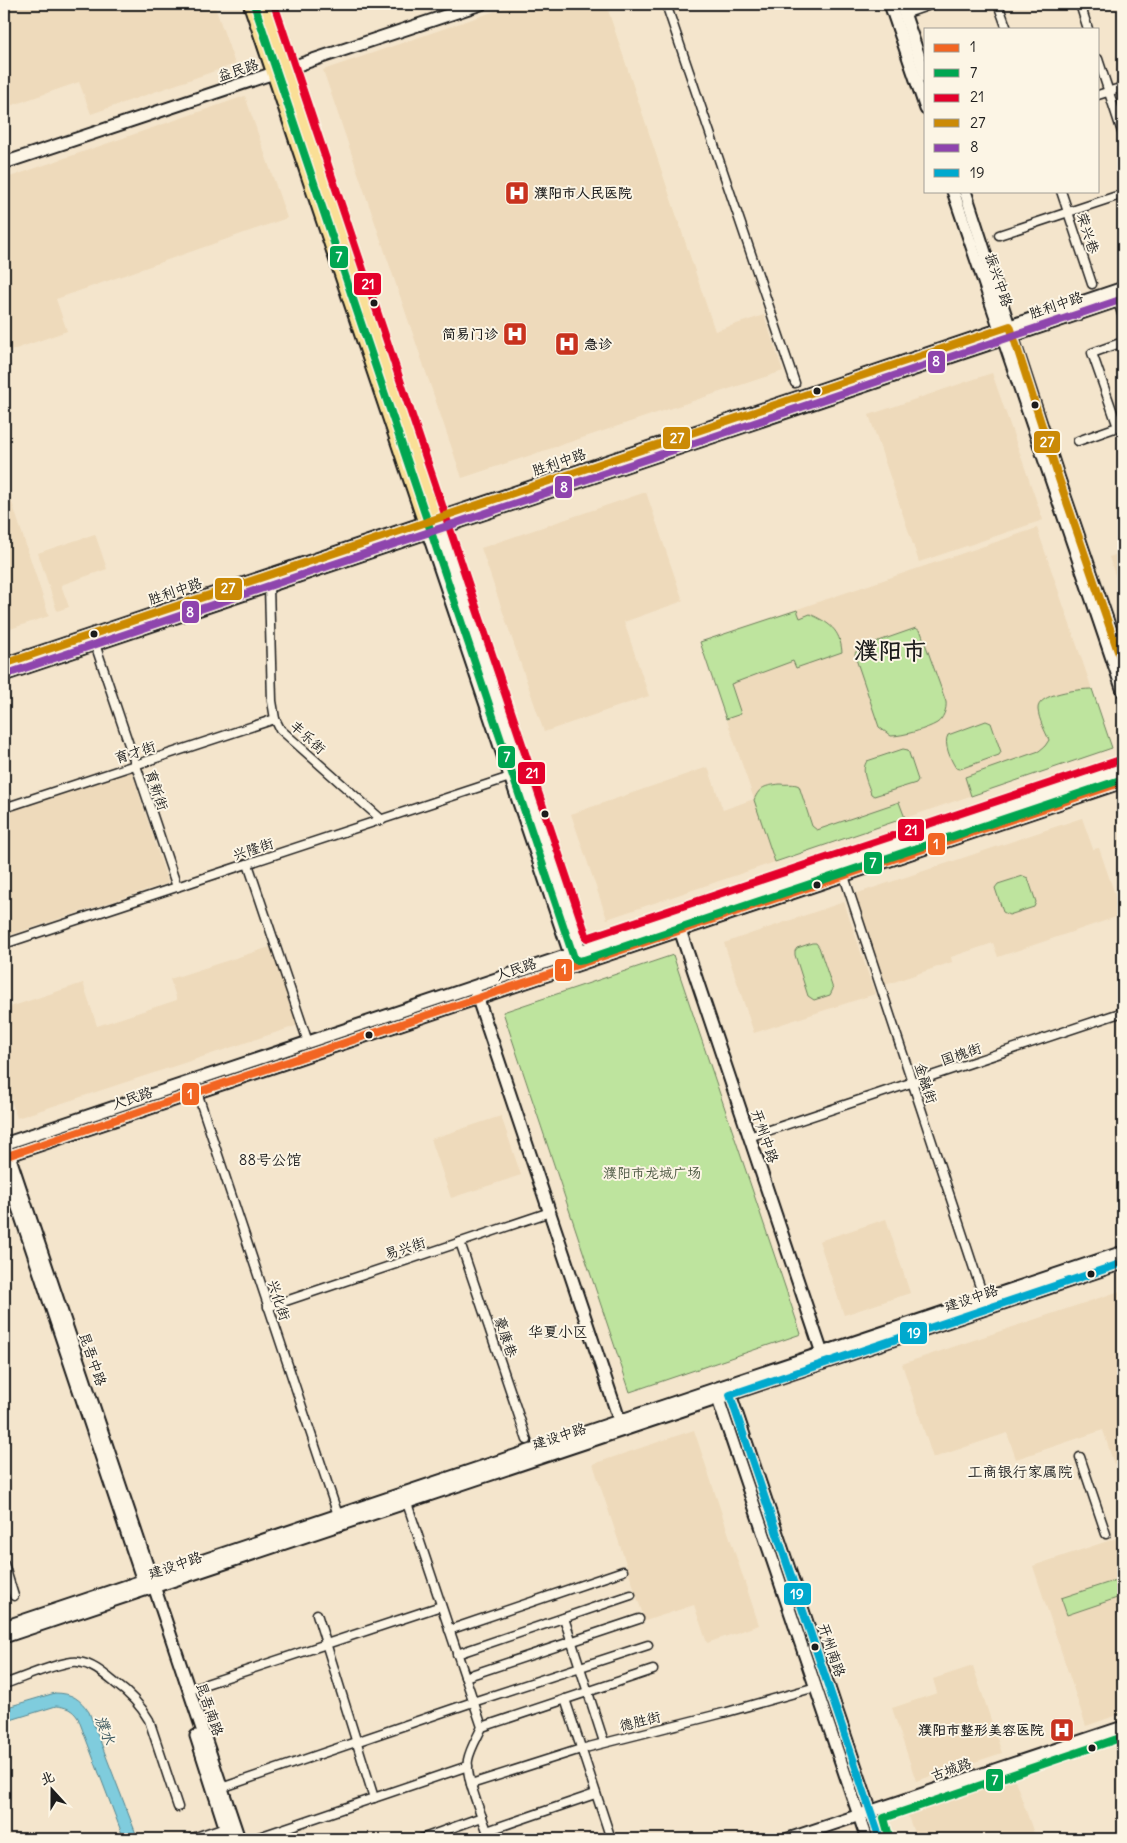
<svg xmlns="http://www.w3.org/2000/svg" width="1127" height="1843" viewBox="0 0 1127 1843" font-family="Delius,'LXGW WenKai TC',sans-serif">
<rect width="100%" height="100%" fill="#f4e5cc"/>
<filter id="ink" filterUnits="userSpaceOnUse"><feTurbulence type="fractalNoise" baseFrequency=".02" numOctaves="2"/><feDisplacementMap in="SourceGraphic" scale="10" xChannelSelector="R" yChannelSelector="G"/><feConvolveMatrix kernelMatrix="1 2 1 2 8 2 1 2 1" color-interpolation-filters="sRGB"/></filter>
<g filter="url(#ink)">
<!-- built -->
<g fill="#eedabb">
<path d="M4 4H214L235 64 91 114 79 82 4 108Z"/>
<path d="M516 4H606L715 331 764 315 783 371 462 478 323 70Z"/>
<path d="M245 96 287 218 56 299 67 331 4 353V179Z"/>
<path d="M992 373 1043 520 919 562 869 415Z"/>
<path d="M4 478 49 616 4 631Z"/>
<path d="M646 492 683 601 624 622 649 696 544 732 481 548Z"/>
<path d="M1037 528 1112 748 607 919 571 814 708 767 723 810 754 799 700 642Z"/>
<path d="M95 534 107 569 61 585 69 607 57 611 38 553Z"/>
<path d="M1123 552V599L1109 557Z"/>
<path d="M131 769 168 883 4 937V811Z"/>
<path d="M1082 818 1093 849 1099 848 1122 915 998 957 993 943 951 957 952 962 885 985 855 894Z"/>
<path d="M844 902 875 994 754 1033 724 943Z"/>
<path d="M273 946 299 1025 17 1118 4 1079V1009L83 983 97 1026 177 1000 170 979Z"/>
<path d="M501 1116 521 1175 451 1198 431 1139Z"/>
<path d="M886 1219 910 1293 844 1315 819 1241Z"/>
<path d="M1123 1290V1461L1114 1464 1103 1430 1016 1459 1007 1433 933 1458 902 1364Z"/>
<path d="M694 1430 759 1625 707 1643 694 1605 645 1621 593 1464Z"/>
<path d="M1123 1536V1713L1086 1726 1033 1566Z"/>
<path d="M973 1666 1002 1753 916 1781 892 1708 937 1693 933 1679Z"/>
<path d="M1014 1777 1036 1839H916L907 1813Z"/>
</g>
<!-- green -->
<g fill="#bee49e" stroke="#6d805d">
<path d="M797 610 800 618 810 614C829 623 840 629 842 652L796 668 793 661 731 684 741 714 726 719 700 642Z"/>
<path d="M916 628 921 632 946 702C947 709 943 719 937 723 927 729 903 736 891 736L879 727 856 659 855 653 859 648Z"/>
<path d="M1092 689 1112 748 971 796 965 777 1039 751 1045 746 1049 740C1045 731 1039 720 1038 710 1036 693 1081 689 1092 689Z"/>
<path d="M986 721 991 723 1001 752 999 755 960 769 956 768C951 761 943 743 948 735Z"/>
<path d="M903 749 908 750 918 780 916 783 874 796 871 794C868 783 860 771 867 761Z"/>
<path d="M780 784C786 785 794 783 799 786L812 826 817 830 899 802 905 818 775 862 754 800C760 786 765 786 780 784Z"/>
<path d="M1023 876 1028 878 1036 902 1034 907 1009 915 1003 912 995 888 998 884Z"/>
<path d="M812 943H816L819 947 833 989 830 995 814 1000 808 996 795 955V951L797 948Z"/>
<path d="M673 955 801 1334 630 1392 503 1012Z"/>
<path d="M1123 1578V1596L1067 1615 1061 1598Z"/>
</g>
<!-- water -->
<path fill="#7fccdd" stroke="#578690" d="M55 1693C72 1693 80 1699 89 1712L138 1839H124L78 1718C72 1709 66 1707 56 1706L4 1722V1708Z"/>
<g fill="none" stroke-linecap="round" stroke-linejoin="round">
<defs>
<g id="street">
<path d="M666 4 795 383"/>
<path d="M998 4 1007 29"/>
<path d="M1080 4 1088 29"/>
<path d="M904 14 933 4"/>
<path d="M1098 59 1123 135"/>
<path d="M1098 95 1123 87"/>
<path d="M1061 191 1092 284"/>
<path d="M999 235 1123 194"/>
<path d="M1118 301 1123 317"/>
<path d="M1118 427 1092 353 1123 342"/>
<path d="M1078 441 1123 425"/>
<path d="M269 586 272 701 275 719 280 729 382 820"/>
<path d="M95 644 177 887"/>
<path d="M4 808 275 719"/>
<path d="M248 864 308 1042"/>
<path d="M844 876 984 1299"/>
<path d="M4 944 510 777"/>
<path d="M197 1092 338 1515"/>
<path d="M749 1137 1123 1012"/>
<path d="M460 1242 527 1440"/>
<path d="M268 1307 550 1212"/>
<path d="M1080 1457 1106 1534"/>
<path d="M407 1503 482 1727C477 1738 470 1749 468 1760 465 1778 484 1821 490 1839"/>
<path d="M4 1564 14 1596"/>
<path d="M317 1614 374 1798"/>
<path d="M564 1618 604 1742"/>
<path d="M449 1630 623 1571"/>
<path d="M457 1654 631 1595"/>
<path d="M465 1677 639 1619"/>
<path d="M4 1684C20 1679 63 1660 78 1662 93 1664 104 1674 115 1683 129 1693 140 1704 149 1720L178 1807"/>
<path d="M188 1690 441 1606"/>
<path d="M565 1699 611 1839"/>
<path d="M482 1727 653 1670"/>
<path d="M471 1784 581 1749 727 1712 816 1687"/>
<path d="M221 1788 473 1702 648 1645"/>
<path d="M487 1831 595 1794"/>
<path d="M190 1839 225 1827"/>
<path d="M253 1839 468 1766"/>
<path d="M421 1839 482 1817"/>
</g>
<g id="secondary">
<path d="M890 4 926 109"/>
<path d="M901 4 926 77"/>
<path d="M4 163 481 4"/>
<path d="M953 191 1123 691"/>
<path d="M965 191 1059 479 1123 666"/>
<path d="M439 529 582 956"/>
<path d="M428 533 572 960"/>
<path d="M4 664 1123 288"/>
<path d="M4 675 1123 299"/>
<path d="M678 924 824 1359"/>
<path d="M476 993 622 1428"/>
<path d="M4 1144 1123 769"/>
<path d="M7 1149 239 1839"/>
<path d="M4 1157 1123 782"/>
<path d="M4 1166 144 1584"/>
<path d="M728 1388 880 1839"/>
<path d="M716 1393 867 1839"/>
<path d="M4 1627 1123 1252"/>
<path d="M4 1637 1123 1263"/>
<path d="M196 1736 229 1839"/>
<path d="M788 1839 1123 1727"/>
</g>
<g id="primary">
<path d="M250 4 428 533"/>
<path d="M264 4 439 529"/>
</g>
</defs>
<!-- street casing -->
<use href="#street" stroke="#1c1c1c" stroke-width="11"/>
<!-- secondary casing -->
<use href="#secondary" stroke="#1c1c1c" stroke-width="15"/>
<!-- primary casing -->
<use href="#primary" stroke="#1c1c1c" stroke-width="16"/>
<!-- street -->
<use href="#street" stroke="#fcf5e5" stroke-width="8"/>
<!-- secondary -->
<use href="#secondary" stroke="#fcf5e5" stroke-width="11"/>
<!-- primary -->
<use href="#primary" stroke="#fadf96" stroke-width="12"/>
<defs>
<path id="bus-1" d="M4 1157 1123 782"/>
<g id="bus-2">
<path d="M255 7 574 958 578 961 584 960 1123 779"/>
<path d="M889 1836 884 1818 1123 1737"/>
</g>
<path id="bus-3" d="M274 4 587 938 1120 760"/>
<path id="bus-4" d="M4 664 1010 326 1059 479 1123 666"/>
<path id="bus-5" d="M4 675 1123 299"/>
<path id="bus-6" d="M880 1839 730 1395 1123 1263"/>
</defs>
<!-- bus-1 casing -->
<use href="#bus-1" stroke="#fcf5e5" stroke-width="11"/>
<!-- bus-2 casing -->
<use href="#bus-2" stroke="#fcf5e5" stroke-width="11"/>
<!-- bus-3 casing -->
<use href="#bus-3" stroke="#fcf5e5" stroke-width="11"/>
<!-- bus-4 casing -->
<use href="#bus-4" stroke="#fcf5e5" stroke-width="11"/>
<!-- bus-5 casing -->
<use href="#bus-5" stroke="#fcf5e5" stroke-width="11"/>
<!-- bus-6 casing -->
<use href="#bus-6" stroke="#fcf5e5" stroke-width="11"/>
<!-- bus-1 -->
<use href="#bus-1" stroke="#f26522" stroke-width="8"/>
<!-- bus-2 -->
<use href="#bus-2" stroke="#00a651" stroke-width="8"/>
<!-- bus-3 -->
<use href="#bus-3" stroke="#e4002b" stroke-width="8"/>
<!-- bus-4 -->
<use href="#bus-4" stroke="#cb8a06" stroke-width="8"/>
<!-- bus-5 -->
<use href="#bus-5" stroke="#8e44ad" stroke-width="8"/>
<!-- bus-6 -->
<use href="#bus-6" stroke="#00a9ce" stroke-width="8"/>
</g>
</g>
<!-- icons -->
<defs>
<symbol id="hospital-square" viewBox="-11 -11 22 22"><rect x="-9" y="-9" width="18" height="18" rx="4" fill="#c8321e" stroke="#fcf5e5"/><path d="M-5-5h3v3.5h4V-5h3V5h-3V1.5h-4V5h-3Z" fill="#fff"/></symbol>
</defs>
<g fill-rule="evenodd">
<use href="#hospital-square" x="503" y="179" width="28" height="28"/>
<use href="#hospital-square" x="501" y="320" width="28" height="28"/>
<use href="#hospital-square" x="553" y="330" width="28" height="28"/>
<use href="#hospital-square" x="1048" y="1716" width="28" height="28"/>
</g>
<!-- markers -->
<g fill="#1c1c1c" stroke="#fcf5e5" stroke-width="2">
<circle cx="374" cy="303" r="4.5"/>
<circle cx="817" cy="391" r="4.5"/>
<circle cx="1035" cy="405" r="4.5"/>
<circle cx="94" cy="634" r="4.5"/>
<circle cx="545" cy="814" r="4.5"/>
<circle cx="817" cy="885" r="4.5"/>
<circle cx="369" cy="1035" r="4.5"/>
<circle cx="1091" cy="1274" r="4.5"/>
<circle cx="815" cy="1647" r="4.5"/>
<circle cx="1092" cy="1748" r="4.5"/>
</g>
<g text-anchor="middle" stroke-width="4" stroke-linejoin="round" paint-order="stroke">
<!-- street labels -->
<g font-size="14" fill="#1c1c1c" stroke="#fcf5e5">
<text transform="translate(238 70) rotate(-18)" y="5">益民路</text>
<text transform="translate(1088 233) rotate(72)" y="5">荣兴巷</text>
<text transform="translate(999 280) rotate(71)" y="5">振兴中路</text>
<text transform="translate(1056 305) rotate(-19)" y="5">胜利中路</text>
<text transform="translate(559 462) rotate(-19)" y="5">胜利中路</text>
<text transform="translate(175 591) rotate(-19)" y="5">胜利中路</text>
<text transform="translate(308 737) rotate(42)" y="5">丰乐街</text>
<text transform="translate(135 752) rotate(-18)" y="5">育才街</text>
<text transform="translate(157 790) rotate(71)" y="5">育新街</text>
<text transform="translate(253 849) rotate(-18)" y="5">兴隆街</text>
<text transform="translate(516 969) rotate(-19)" y="5">人民路</text>
<text transform="translate(961 1054) rotate(-19)" y="5">国槐街</text>
<text transform="translate(926 1083) rotate(72)" y="5">金融街</text>
<text transform="translate(132 1098) rotate(-19)" y="5">人民路</text>
<text transform="translate(765 1136) rotate(71)" y="5">开州中路</text>
<text transform="translate(405 1248) rotate(-18)" y="5">易兴街</text>
<text transform="translate(971 1298) rotate(-19)" y="5">建设中路</text>
<text transform="translate(279 1300) rotate(72)" y="5">兴化街</text>
<text transform="translate(506 1337) rotate(71)" y="5">豪康巷</text>
<text transform="translate(93 1359) rotate(71)" y="5">昆吾中路</text>
<text transform="translate(559 1436) rotate(-18)" y="5">建设中路</text>
<text transform="translate(175 1565) rotate(-19)" y="5">建设中路</text>
<text transform="translate(832 1650) rotate(71)" y="5">开州南路</text>
<text transform="translate(210 1709) rotate(71)" y="5">昆吾南路</text>
<text transform="translate(640 1721) rotate(-14)" y="5">德胜街</text>
<text transform="translate(951 1769) rotate(-19)" y="5">古城路</text>
</g>
<!-- poi labels -->
<g font-size="14" font-weight="bold" fill="#1c1c1c" stroke="#fcf5e5" text-anchor="start">
<text x="534" y="198">濮阳市人民医院</text>
<text x="498" y="339" text-anchor="end">简易门诊</text>
<text x="584" y="349">急诊</text>
<text x="1044" y="1735" text-anchor="end">濮阳市整形美容医院</text>
</g>
<!-- park labels -->
<g font-size="14" fill="#4d5843" stroke="#fcf5e5">
<text x="652" y="1178">濮阳市龙城广场</text>
</g>
<!-- neighbourhood labels -->
<g font-size="15" fill="#1c1c1c" stroke="#fcf5e5">
<text x="270" y="1165">88号公馆</text>
<text x="558" y="1337">华夏小区</text>
<text x="1020" y="1477">工商银行家属院</text>
</g>
<!-- water labels -->
<g font-size="15" font-style="italic" fill="#3f5a60" stroke="#fcf5e5">
<text transform="translate(105 1730) rotate(68)" y="5">濮水</text>
</g>
<!-- town labels -->
<g font-size="24" font-weight="bold" fill="#1c1c1c" stroke="#fcf5e5">
<text x="890" y="659">濮阳市</text>
</g>
</g>
<g stroke="#fcf5e5" stroke-width="2">
<rect x="329" y="245" width="20" height="24" rx="5" fill="#00a651"/>
<rect x="353" y="272" width="29" height="24" rx="5" fill="#e4002b"/>
<rect x="927" y="350" width="19" height="24" rx="5" fill="#8e44ad"/>
<rect x="662" y="426" width="29" height="24" rx="5" fill="#cb8a06"/>
<rect x="1033" y="430" width="28" height="24" rx="5" fill="#cb8a06"/>
<rect x="554" y="475" width="19" height="24" rx="5" fill="#8e44ad"/>
<rect x="214" y="577" width="29" height="24" rx="5" fill="#cb8a06"/>
<rect x="181" y="600" width="19" height="24" rx="5" fill="#8e44ad"/>
<rect x="497" y="745" width="19" height="24" rx="5" fill="#00a651"/>
<rect x="517" y="761" width="29" height="24" rx="5" fill="#e4002b"/>
<rect x="897" y="818" width="28" height="24" rx="5" fill="#e4002b"/>
<rect x="927" y="832" width="19" height="24" rx="5" fill="#f26522"/>
<rect x="863" y="851" width="20" height="24" rx="5" fill="#00a651"/>
<rect x="554" y="958" width="19" height="24" rx="5" fill="#f26522"/>
<rect x="181" y="1082" width="19" height="24" rx="5" fill="#f26522"/>
<rect x="899" y="1321" width="29" height="24" rx="5" fill="#00a9ce"/>
<rect x="783" y="1582" width="29" height="24" rx="5" fill="#00a9ce"/>
<rect x="985" y="1768" width="19" height="24" rx="5" fill="#00a651"/>
</g>
<g font-size="14" text-anchor="middle" font-weight="bold" fill="#fff">
<text x="339" y="262">7</text>
<text x="368" y="289">21</text>
<text x="936" y="366">8</text>
<text x="677" y="443">27</text>
<text x="1047" y="447">27</text>
<text x="564" y="492">8</text>
<text x="228" y="593">27</text>
<text x="190" y="617">8</text>
<text x="507" y="762">7</text>
<text x="532" y="778">21</text>
<text x="911" y="835">21</text>
<text x="936" y="849">1</text>
<text x="873" y="868">7</text>
<text x="564" y="974">1</text>
<text x="190" y="1099">1</text>
<text x="914" y="1338">19</text>
<text x="797" y="1599">19</text>
<text x="995" y="1785">7</text>
</g>
<!-- margin -->
<rect width="1127" height="1843" fill="none" stroke="#fcf5e5" stroke-width="20"/>
<rect x="10" y="10" width="1107" height="1823" fill="none" stroke="#1c1c1c" stroke-width="2" filter="url(#ink)"/>
<!-- legend -->
<rect x="924" y="28" width="175" height="165" fill="#fcf5e5" stroke="#a29e95"/>
<rect x="934" y="44" width="25" height="8" fill="#f26522" stroke="#a29e95"/>
<text x="970" y="52" font-size="15" fill="#1c1c1c">1</text>
<rect x="934" y="69" width="25" height="8" fill="#00a651" stroke="#a29e95"/>
<text x="970" y="78" font-size="15" fill="#1c1c1c">7</text>
<rect x="934" y="94" width="25" height="8" fill="#e4002b" stroke="#a29e95"/>
<text x="970" y="102" font-size="15" fill="#1c1c1c">21</text>
<rect x="934" y="119" width="25" height="8" fill="#cb8a06" stroke="#a29e95"/>
<text x="970" y="128" font-size="15" fill="#1c1c1c">27</text>
<rect x="934" y="144" width="25" height="8" fill="#8e44ad" stroke="#a29e95"/>
<text x="970" y="152" font-size="15" fill="#1c1c1c">8</text>
<rect x="934" y="169" width="25" height="8" fill="#00a9ce" stroke="#a29e95"/>
<text x="970" y="178" font-size="15" fill="#1c1c1c">19</text>
<!-- north arrow -->
<g transform="translate(52 1790) rotate(339)" stroke="#fcf5e5" stroke-width="4" paint-order="stroke">
<path d="M0-4L9 19L0 12L-9 19Z" fill="#1c1c1c"/>
<text y="-8" font-size="14" font-weight="bold" text-anchor="middle" fill="#1c1c1c">北</text>
</g>
</svg>
